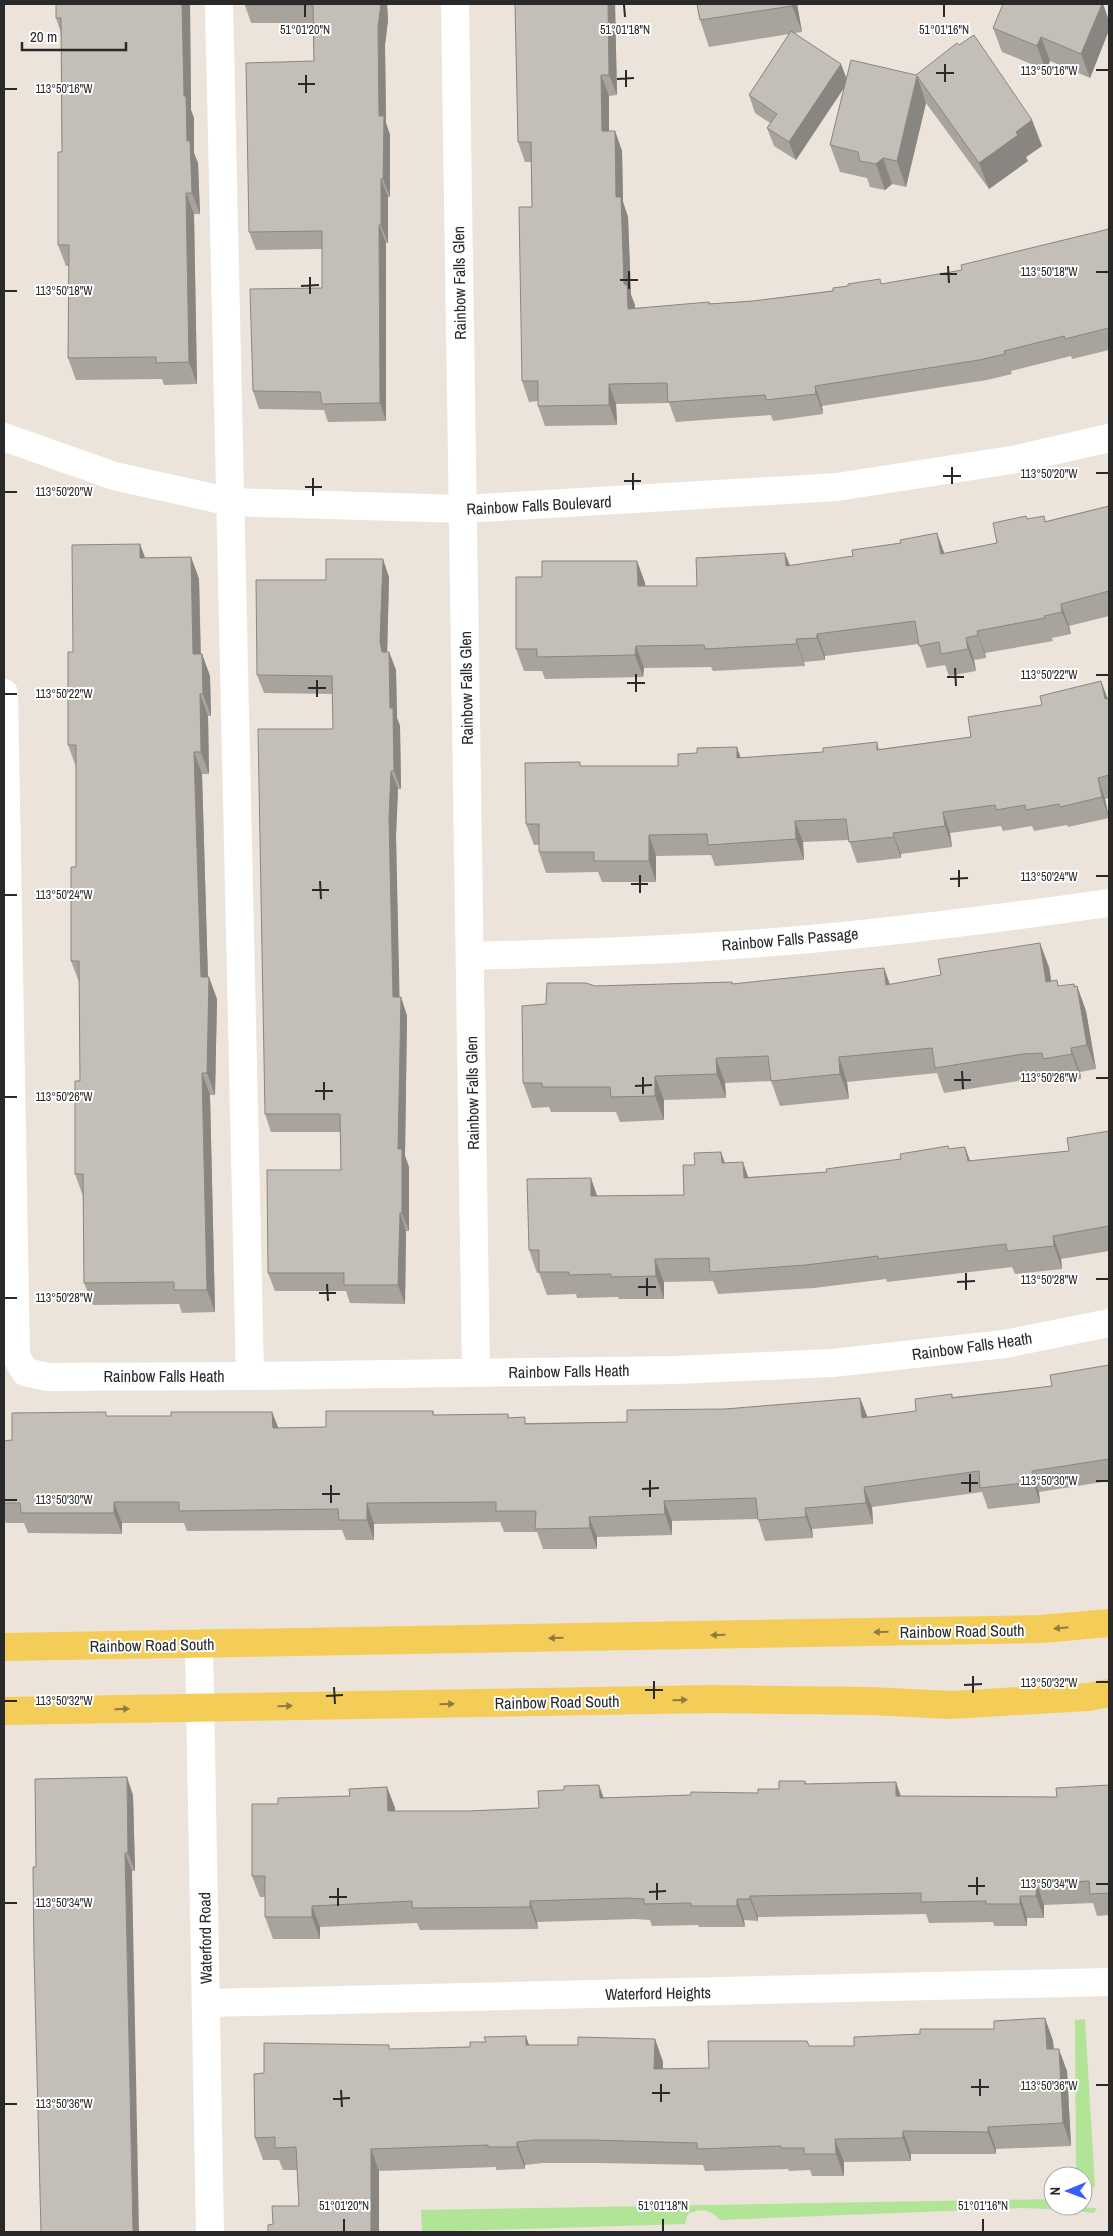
<svg xmlns="http://www.w3.org/2000/svg" width="1113" height="2236" viewBox="0 0 1113 2236" font-family="'Archivo Narrow',sans-serif">
<rect width="100%" height="100%" fill="#ece4db"/>
<!-- green -->
<g fill="#b1e496">
<path d="M1085 2019 1095 2187 1083 2190V2176H1076L1075 2020Z"/>
<path d="M1053 2199V2206L1097 2208 1094 2213 1072 2210 1022 2208 720 2220C710 2209 701 2208 688 2214L685 2224 422 2232 421 2210Z"/>
</g>
<g fill="none" stroke-linecap="round" stroke-linejoin="round">
<!-- minor -->
<g stroke="#fff" stroke-width="28">
<path d="M219 4 250 1376"/>
<path d="M455 4 476 1372"/>
<path d="M4 437 114 476 231 502 463 509 837 487 1017 459 1109 438"/>
<path d="M4 693 16 1356 25 1372 48 1377 250 1376 677 1370 832 1363 1005 1344 1109 1323"/>
<path d="M470 956C576 953 681 950 787 941 895 932 1002 918 1109 903"/>
<path d="M199 1644 210 2232"/>
<path d="M207 2003 1109 1982"/>
</g>
<!-- major -->
<g stroke="#f4cd58" stroke-width="28">
<path d="M4 1647 1041 1629 1109 1623"/>
<path d="M4 1711 712 1699 870 1701 951 1705 1088 1697 1109 1693"/>
</g>
</g>
<!-- wall -->
<g fill="#a9a39e">
<path d="M56 4H190L191 110 194 118V153L198 163 200 214H194L197 384 164 385 162 379 76 380 68 358 69 266H66L58 245 62 152 61 33 56 18Z"/>
<path d="M387 4 388 20 385 45 386 123 390 135V197H388V243H386V421L328 422 324 410 259 409 253 391 322 288V249L256 250 249 232 314 61 313 23H251L245 5Z"/>
<path d="M515 4H615L617 95 609 96V131H615L622 151 623 202 628 217 631 295 635 305V308L753 301 882 284 962 270 1109 229V350L1072 359 1071 356 1011 371 1012 374 987 380 822 406 823 414 773 421 771 415 676 422 669 403 616 404 617 425 545 426 538 406V401L529 402 522 381 532 207 531 162H525L518 142Z"/>
<path d="M697 4H797L802 32 795 33 846 79 916 75 959 45 1032 120 1042 146 1026 157 1028 161 989 189 926 103 906 187 892 184 885 190 870 187 867 178 840 172 830 145 844 87 796 160 774 146 767 128 770 123 755 113 749 95 789 34 709 47 700 20Z"/>
<path d="M1003 4H1103L1109 21V30L1090 78 1050 61 1046 70 1002 52 993 28Z"/>
<path d="M1109 506V616L1069 626 1071 634 1052 638 1053 641 985 653 986 658 974 660 976 671 949 676 945 665 927 668 919 644 825 656V660L804 662 805 666 713 671 711 667 644 668 643 677 545 679 542 671H524L516 649 542 577 637 561 645 583V586H697L785 553 790 565 944 553 997 543 1026 516 1027 519 1046 521Z"/>
<path d="M140 544 145 558 191 557 199 579 201 654H202L210 676 211 716H208L209 774H202L208 977 217 999 215 1095H210L215 1312 182 1313 179 1304 93 1305 84 1283 83 1196 75 1174 80 1081 79 982 71 961 76 867V767L68 745 73 652Z"/>
<path d="M389 577 387 652H389L396 670 397 718 400 726 401 789H398L396 836 399 997H401L407 1016 405 1156 409 1167V1231H406L405 1304 350 1303 346 1291H275L268 1273 341 1170 340 1132H271L265 1114 333 729 332 694 264 693 257 675 326 580Z"/>
<path d="M1109 698V798L1105 799 1109 818 1068 827 1067 825 1034 831 1032 826 1003 831 1001 826 950 833 952 847 901 854V858L857 863 849 840 803 842 804 860 715 866 711 855 656 856V882H602L598 872 546 873 539 852V845H534L526 824 581 766H678L741 758 823 752 877 742 879 749 971 737Z"/>
<path d="M1049 967 1051 981 1059 986 1074 984 1075 987 1077 986 1086 1011 1096 1069 1080 1072 1081 1079 1052 1083 1050 1077 1031 1079 944 1093 937 1073 847 1082 849 1099 780 1106 771 1081 725 1083 726 1098 664 1100V1120L620 1122 616 1112H551L549 1107 532 1108 523 1083 546 1004 595 986 732 982 733 984 884 968 890 985Z"/>
<path d="M1109 1131V1251L1061 1259 1062 1269 1015 1274 1012 1267 887 1282 886 1279 814 1288 718 1294 713 1281 664 1282V1299H619L618 1297 577 1298 576 1294 547 1295 539 1273H537L529 1250 597 1196 684 1195 725 1163 748 1177 827 1172 901 1159 950 1149 965 1147 970 1161 1069 1151Z"/>
<path d="M1109 1365V1481L1039 1492 1040 1503 988 1509 982 1492 872 1507 873 1524 812 1529 813 1538 765 1541 758 1519 672 1521V1535L597 1537V1549H543L537 1532H504L500 1522 374 1524V1540H346L342 1530 187 1531 184 1523H122V1534L28 1533 24 1523H6L4 1517V1441L12 1440 108 1416H171L272 1412 278 1428 326 1427 433 1411 434 1415 508 1414 509 1418 527 1423 627 1422 725 1409 860 1398 867 1417 916 1411 953 1397 1052 1386Z"/>
<path d="M805 1781 807 1784 896 1782 901 1796 1057 1797 1109 1785V1915L1097 1916 1093 1903 1044 1905V1918H1027V1926H994L993 1922 929 1923 926 1914 758 1917V1921L744 1920 745 1927H699L698 1925 652 1926 650 1920 635 1919 537 1922 538 1929 420 1930 417 1923 320 1927V1939H273L265 1917V1897H260L252 1876 278 1804 350 1796 387 1787 395 1808V1811H469L539 1808 604 1798 758 1793 779 1789Z"/>
<path d="M133 1795 135 1871 36 1867Z"/>
<path d="M1045 2018 1053 2041 1054 2049 1067 2071 1071 2146 996 2149V2154H911V2161L844 2162V2176H812L810 2170 789 2171 788 2169 705 2171 703 2165 598 2163H543L525 2165V2169L496 2170V2167L379 2171V2232H268L273 2224 299 2206 297 2170H283L279 2160H263L255 2138 264 2073 391 2049 529 2045H578L655 2039 663 2062V2069L709 2068 809 2046H854L994 2029Z"/>
</g>
<!-- shaded-wall -->
<g fill="#898581">
<path d="M182 4H190L191 110 194 118V153L198 163 200 214 192 193 187 141 184 96Z"/>
<path d="M381 4H387L388 20 385 45 386 123 390 135V197L383 179 379 116 378 27Z"/>
<path d="M608 4H615L617 95 609 75Z"/>
<path d="M792 4H797L802 32 792 6Z"/>
<path d="M1102 4H1103L1109 21V30L1090 78 1081 54Z"/>
<path d="M1041 37 1050 61 1046 70 1037 46Z"/>
<path d="M841 64 848 82 796 160 789 142Z"/>
<path d="M601 75 609 96V151L602 131Z"/>
<path d="M917 76 926 103 906 187 897 161Z"/>
<path d="M1032 120 1042 146 1026 157 1028 161 989 189 979 163 1016 132Z"/>
<path d="M615 131 622 151 623 202 628 217 631 295 635 305V329L628 309 624 284 616 197Z"/>
<path d="M883 158 892 184 885 190 876 164Z"/>
<path d="M381 179 388 197V243L381 225Z"/>
<path d="M186 193 194 214 197 384 189 362Z"/>
<path d="M379 225 386 243V421L380 403Z"/>
<path d="M609 384 616 404 617 425 609 405Z"/>
<path d="M815 386 822 406 823 414 816 394Z"/>
<path d="M937 533 945 555 941 554Z"/>
<path d="M140 544 148 566 140 558Z"/>
<path d="M785 553 793 575 786 566Z"/>
<path d="M191 557 199 579 201 676 193 654Z"/>
<path d="M383 559 389 577 387 660 382 652 380 642Z"/>
<path d="M637 561 645 583 646 608 638 586Z"/>
<path d="M1061 604 1069 626 1071 634 1062 612Z"/>
<path d="M977 631 985 653 986 658 978 635Z"/>
<path d="M817 634 825 656V660L817 638Z"/>
<path d="M966 638 974 660 976 671 968 649Z"/>
<path d="M796 639 804 662 805 666 797 644Z"/>
<path d="M636 646 644 668 643 677 635 655Z"/>
<path d="M389 652 396 670 397 718 400 726 401 789 394 771 390 708Z"/>
<path d="M202 654 210 676 211 716 203 694Z"/>
<path d="M1101 681 1109 702 1105 699Z"/>
<path d="M200 694 208 716 209 774 201 752Z"/>
<path d="M737 747 744 767 737 758Z"/>
<path d="M194 752 202 774 208 982 209 977 217 999 215 1095 207 1073 201 977Z"/>
<path d="M391 771 398 789 396 836 400 1016 393 997 389 818Z"/>
<path d="M1098 778 1105 799 1109 818 1102 797Z"/>
<path d="M943 812 950 833 952 847 945 826Z"/>
<path d="M795 821 803 842 804 860 796 839Z"/>
<path d="M893 833 901 854V858L894 837Z"/>
<path d="M649 835 656 856V882L649 861Z"/>
<path d="M1040 943 1049 967 1055 1006 1046 982Z"/>
<path d="M884 968 893 993 886 985Z"/>
<path d="M1074 984 1078 996 1077 986 1086 1011 1096 1069 1087 1045Z"/>
<path d="M401 997 407 1016 405 1156 409 1167V1231L402 1213 398 1149Z"/>
<path d="M1071 1048 1080 1072 1081 1079 1072 1054Z"/>
<path d="M839 1057 847 1082 849 1099 840 1074Z"/>
<path d="M716 1058 725 1083 726 1098 717 1074Z"/>
<path d="M202 1073 210 1095 215 1312 207 1290Z"/>
<path d="M655 1076 664 1100V1120L655 1096Z"/>
<path d="M965 1147 973 1169 968 1161Z"/>
<path d="M721 1152 729 1174 722 1163Z"/>
<path d="M743 1162 751 1185 744 1178Z"/>
<path d="M591 1178 599 1201 591 1196Z"/>
<path d="M400 1213 406 1231 405 1304 398 1285Z"/>
<path d="M1053 1236 1061 1259 1062 1269 1054 1246Z"/>
<path d="M655 1259 664 1282V1299L656 1276Z"/>
<path d="M860 1398 868 1418H862Z"/>
<path d="M272 1412 280 1432 273 1428Z"/>
<path d="M1032 1471 1039 1492 1040 1503 1033 1482Z"/>
<path d="M864 1487 872 1507 873 1524 866 1503Z"/>
<path d="M664 1501 672 1521V1535L665 1514Z"/>
<path d="M114 1502 122 1523V1534L114 1513Z"/>
<path d="M367 1503 374 1524V1540L367 1520Z"/>
<path d="M805 1508 812 1529 813 1538 806 1517Z"/>
<path d="M589 1517 597 1537V1549L590 1528Z"/>
<path d="M127 1777 133 1795 135 1871 128 1853Z"/>
<path d="M896 1782 903 1804 896 1796Z"/>
<path d="M599 1785 607 1807 600 1798Z"/>
<path d="M387 1787 395 1808 396 1832 388 1811Z"/>
<path d="M125 1853 132 1871 139 2232H133Z"/>
<path d="M1037 1884 1044 1905V1918L1036 1896Z"/>
<path d="M750 1896 758 1917V1921L750 1899Z"/>
<path d="M1020 1896 1027 1918V1926L1020 1904Z"/>
<path d="M737 1899 744 1920 745 1927 737 1906Z"/>
<path d="M530 1901 537 1922 538 1929 530 1907Z"/>
<path d="M312 1906 320 1927V1939L312 1917Z"/>
<path d="M1045 2018 1053 2041 1055 2072 1047 2049Z"/>
<path d="M526 2036 534 2059 526 2045Z"/>
<path d="M655 2039 663 2062 662 2092 654 2069Z"/>
<path d="M1059 2049 1067 2071 1071 2146 1063 2123Z"/>
<path d="M988 2127 996 2149V2154L988 2132Z"/>
<path d="M903 2131 911 2154V2161L903 2138Z"/>
<path d="M835 2139 844 2162V2176L836 2154Z"/>
<path d="M517 2142 525 2165V2169L517 2147Z"/>
<path d="M371 2149 379 2171V2232H371Z"/>
</g>
<!-- building -->
<g fill="#c4beb8" stroke="#898581">
<path d="M56 4H182L184 96H186L187 141H190L192 193H186L189 362 156 363V357L68 358 69 245H58V152H62L61 18H56Z"/>
<path d="M245 4H381L378 27 379 116H384L383 179H381V225H379L380 403 322 404 320 392 253 391 250 289 322 288V231L249 232 246 63 314 61 313 5H245Z"/>
<path d="M515 4H608L609 75H601L602 131H615L616 197H621L624 284 627 285 628 309 709 302V304L753 301 833 291V288L848 286V284L880 279 881 284 962 270 961 265 1109 229V328L1065 339 1064 336 1004 351 1005 354 979 360 815 386 816 394 766 400 765 395 668 402 667 383 609 384V405L538 406V381H522L519 207H532L531 142H518Z"/>
<path d="M697 4H792V6L700 20Z"/>
<path d="M1003 4H1102L1081 54 1041 37 1037 46 993 28Z"/>
<path d="M791 31 841 64 789 142 767 128 777 114 749 95Z"/>
<path d="M974 35 1032 120 1016 132 1018 135 979 163 917 76 897 161 883 158 876 164 860 161 858 152 830 145 851 60 916 75 957 43 959 45Z"/>
<path d="M1109 506V591L1061 604 1062 612 1044 616 1045 618 977 631 978 635 966 638 968 649 941 654 939 642 919 646 915 621 817 634V638L796 639 797 644 705 649 704 645 636 646 635 655 537 657V649H516V577H542V561H637L638 586H697L696 558 785 553 786 566 853 556 852 550 901 543 900 540 937 533 941 554 997 543 993 523 1026 516 1027 519 1044 516 1045 522Z"/>
<path d="M140 544V558L191 557 193 654H202L203 694H200L201 752H194L201 977H209L207 1073H202L207 1290H174V1282L84 1283 83 1174H75V1081H80L79 961H71V867H76V745H68V652H73L72 545Z"/>
<path d="M326 559H383L380 642 382 652H389L390 708H393L394 771H391L389 818 393 997H401L398 1149H402V1213H400L398 1285H344V1273H268L267 1170H341L340 1114H265L258 729H333L332 676 257 675 256 580H326Z"/>
<path d="M1101 681 1105 699 1109 698V775L1098 778 1102 797 1060 807 1059 804 1026 810 1025 805 996 810 995 805 943 812 945 826 893 833 894 837 849 842 846 819 795 821 796 839 708 845 707 834 649 835V861H594V852H539V824H526L525 763 580 762V766H678V754L697 753V748L737 747V758L823 752V748L877 742V750L971 737 968 717 1042 705 1040 696Z"/>
<path d="M1040 943 1046 982 1057 980 1058 986 1074 984V987L1077 986 1087 1045 1071 1048 1072 1054 1043 1059 1042 1053 1023 1054 935 1068 932 1048 839 1057 840 1074 771 1081 768 1056 716 1058 717 1074 655 1076V1096L611 1097 610 1087H542V1083H523L522 1006 546 1004 547 983H586L595 986 732 982V984L884 968 886 985 941 975 938 959Z"/>
<path d="M1109 1131V1226L1053 1236 1054 1246 1007 1251 1006 1244 878 1259V1256L806 1265 710 1272 709 1258 655 1259 656 1276 611 1277V1274L569 1275V1272H539V1250H529L527 1179 591 1178V1196L684 1195 683 1165H695L694 1153 721 1152 722 1163 743 1162 744 1178 827 1172 826 1169 901 1159 900 1154 948 1146 949 1149 965 1147 968 1161 1069 1151 1067 1138Z"/>
<path d="M1109 1365V1459L1032 1471 1033 1482 980 1488 979 1471 864 1487 866 1503 805 1508 806 1517 758 1520 756 1498 664 1501 665 1514 589 1517 590 1528 535 1529 536 1511H496V1502L367 1503V1520H339L338 1509 179 1511V1502H114V1513H21L20 1503H4V1441L12 1440V1413L106 1412V1416H171V1412H272L273 1428 326 1427V1411H433V1415L508 1414V1418L525 1417V1424L627 1422V1410L725 1409 860 1398 862 1418 916 1411 915 1399 952 1394V1398L1052 1386 1050 1375Z"/>
<path d="M127 1777 128 1853H125L133 2232H41L34 1954 33 1867H36L35 1779Z"/>
<path d="M779 1781H805V1784L896 1782V1796L1057 1797 1056 1788 1109 1785V1893L1090 1894 1089 1881 1037 1884 1036 1896H1020V1904H986V1901L921 1902V1893L750 1896V1899H737V1906H691V1903L644 1904V1899L627 1898 530 1901V1907L412 1908V1901L312 1906V1917H265V1876H252V1804H278V1798L350 1796 349 1789 387 1787 388 1811H469L539 1808 538 1791 564 1790V1786L599 1785 600 1798 691 1795V1792L758 1793V1789H779Z"/>
<path d="M1045 2018 1047 2049H1059L1063 2123 988 2127V2132L903 2131V2138L835 2139 836 2154H804V2148H781V2146L697 2149V2143L590 2140H535L517 2142V2147H488V2145L371 2149V2232H268V2225L273 2224 272 2206H299L296 2147 275 2148V2137L255 2138 254 2074 264 2073V2043L389 2045V2049L470 2047V2042H486L484 2037 526 2036V2045H578V2037L655 2039 654 2069 709 2068 708 2041H807L809 2046H854V2037L920 2034V2029H994V2021Z"/>
</g>
<!-- one-way arrows -->
<defs><path id="oneway-solid" d="M-6-.8H1V-3.2L6.5 0L1 3.2V.8H-6Z" transform="scale(1.25)"/></defs>
<g fill="#8e7b40">
<use href="#oneway-solid" transform="translate(1061 1628) rotate(174)"/>
<use href="#oneway-solid" transform="translate(881 1632) rotate(179)"/>
<use href="#oneway-solid" transform="translate(718 1635) rotate(179)"/>
<use href="#oneway-solid" transform="translate(556 1638) rotate(179)"/>
<use href="#oneway-solid" transform="translate(680 1700) rotate(-1)"/>
<use href="#oneway-solid" transform="translate(447 1704) rotate(-1)"/>
<use href="#oneway-solid" transform="translate(285 1706) rotate(-1)"/>
<use href="#oneway-solid" transform="translate(122 1709) rotate(-1)"/>
</g>
<!-- ticks -->
<path fill="none" stroke="#292929" stroke-width="2" d="M305 5V17M624 5 625 17M944 5V17M945 64V82M626 70V87M1096 70H1108M936 73H954M306 75V93M617 79 634 78M298 84H315M5 89H17M948 266 949 283M629 271V289M1096 272H1108M940 274H957M310 277V294M620 280H638M301 286 319 285M5 291H17M952 467V484M633 473V490M1096 473H1108M943 476H961M313 478V496M624 481H641M305 487H322M5 492H17M955 668 956 686M636 674V692M1096 675H1108M947 677H964M317 680V697M627 683H645M308 688H326M5 694H17M959 870V887M640 875V893M1096 876H1108M950 879 968 878M320 881 321 899M631 884H648M312 890H329M5 895H17M962 1071 963 1089M643 1077V1094M1096 1078H1108M954 1080H971M324 1082V1100M635 1086 652 1085M315 1091H333M5 1097H17M966 1273V1290M647 1278V1296M1096 1279H1108M957 1282 975 1281M327 1284 328 1301M638 1287H656M319 1293H336M5 1298H17M970 1474V1492M650 1480V1497M1096 1481H1108M961 1483H978M331 1485V1503M642 1489 659 1488M322 1494H340M5 1500H17M973 1676V1693M654 1681V1699M1096 1682H1108M964 1685 982 1684M334 1687 335 1704M645 1690H663M326 1696 343 1695M5 1701H17M977 1877V1895M657 1883V1900M1096 1884H1108M968 1886H985M338 1888V1906M649 1892 666 1891M329 1897H347M5 1903H17M980 2079V2096M661 2084V2102M1096 2085H1108M971 2087H989M341 2090 342 2107M652 2093H670M333 2099 350 2098M5 2104H17M344 2219V2231M663 2219V2231M983 2219V2231"/>
<g text-anchor="middle" stroke-width="4" stroke-linejoin="round" paint-order="stroke">
<!-- street labels -->
<g font-size="16" fill="#292929" stroke="#fff">
<text transform="translate(459 283) rotate(-91)" y="6">Rainbow Falls Glen</text>
<text transform="translate(539 505) rotate(-3)" y="6">Rainbow Falls Boulevard</text>
<text transform="translate(466 688) rotate(-91)" y="6">Rainbow Falls Glen</text>
<text transform="translate(790 939) rotate(-5)" y="6">Rainbow Falls Passage</text>
<text transform="translate(472 1093) rotate(-91)" y="6">Rainbow Falls Glen</text>
<text transform="translate(972 1346) rotate(-8)" y="6">Rainbow Falls Heath</text>
<text transform="translate(569 1371) rotate(-1)" y="6">Rainbow Falls Heath</text>
<text x="164" y="1382">Rainbow Falls Heath</text>
<text transform="translate(962 1631) rotate(-1)" y="6">Rainbow Road South</text>
<text transform="translate(152 1645) rotate(-1)" y="6">Rainbow Road South</text>
<text transform="translate(557 1702) rotate(-1)" y="6">Rainbow Road South</text>
<text transform="translate(205 1938) rotate(-91)" y="6">Waterford Road</text>
<text transform="translate(658 1993) rotate(-1)" y="6">Waterford Heights</text>
</g>
</g>
<g font-size="12" text-anchor="middle" fill="#292929" stroke="#fff" stroke-width="4" stroke-linejoin="round" paint-order="stroke">
<text x="305" y="34">51°01'20"N</text>
<text x="625" y="34">51°01'18"N</text>
<text x="944" y="34">51°01'16"N</text>
<text x="1049" y="75">113°50'16"W</text>
<text x="64" y="93">113°50'16"W</text>
<text x="1049" y="276">113°50'18"W</text>
<text x="64" y="295">113°50'18"W</text>
<text x="1049" y="478">113°50'20"W</text>
<text x="64" y="496">113°50'20"W</text>
<text x="1049" y="679">113°50'22"W</text>
<text x="64" y="698">113°50'22"W</text>
<text x="1049" y="881">113°50'24"W</text>
<text x="64" y="899">113°50'24"W</text>
<text x="1049" y="1082">113°50'26"W</text>
<text x="64" y="1101">113°50'26"W</text>
<text x="1049" y="1284">113°50'28"W</text>
<text x="64" y="1302">113°50'28"W</text>
<text x="1049" y="1485">113°50'30"W</text>
<text x="64" y="1504">113°50'30"W</text>
<text x="1049" y="1687">113°50'32"W</text>
<text x="64" y="1705">113°50'32"W</text>
<text x="1049" y="1888">113°50'34"W</text>
<text x="64" y="1907">113°50'34"W</text>
<text x="1049" y="2090">113°50'36"W</text>
<text x="64" y="2108">113°50'36"W</text>
<text x="344" y="2210">51°01'20"N</text>
<text x="663" y="2210">51°01'18"N</text>
<text x="983" y="2210">51°01'16"N</text>
</g>
<!-- border -->
<rect width="1113" height="2236" fill="none" stroke="#292929" stroke-width="10"/>
<!-- north arrow -->
<g transform="translate(1068 2191) rotate(269)"><circle r="24" fill="#ffffff" stroke="#a9a9a9"/>
<path d="M0-4L9 19L0 12L-9 19Z" fill="#365efe"/>
<text y="-8" font-size="14" font-weight="bold" text-anchor="middle" fill="#292929">N</text>
</g>
<!-- scale -->
<path d="M22 42v8h104v-8" fill="none" stroke="#292929" stroke-width="2.5"/>
<text x="30" y="42" font-size="15" fill="#292929" stroke="#ffffff" stroke-width="4" paint-order="stroke">20 m</text>
</svg>
